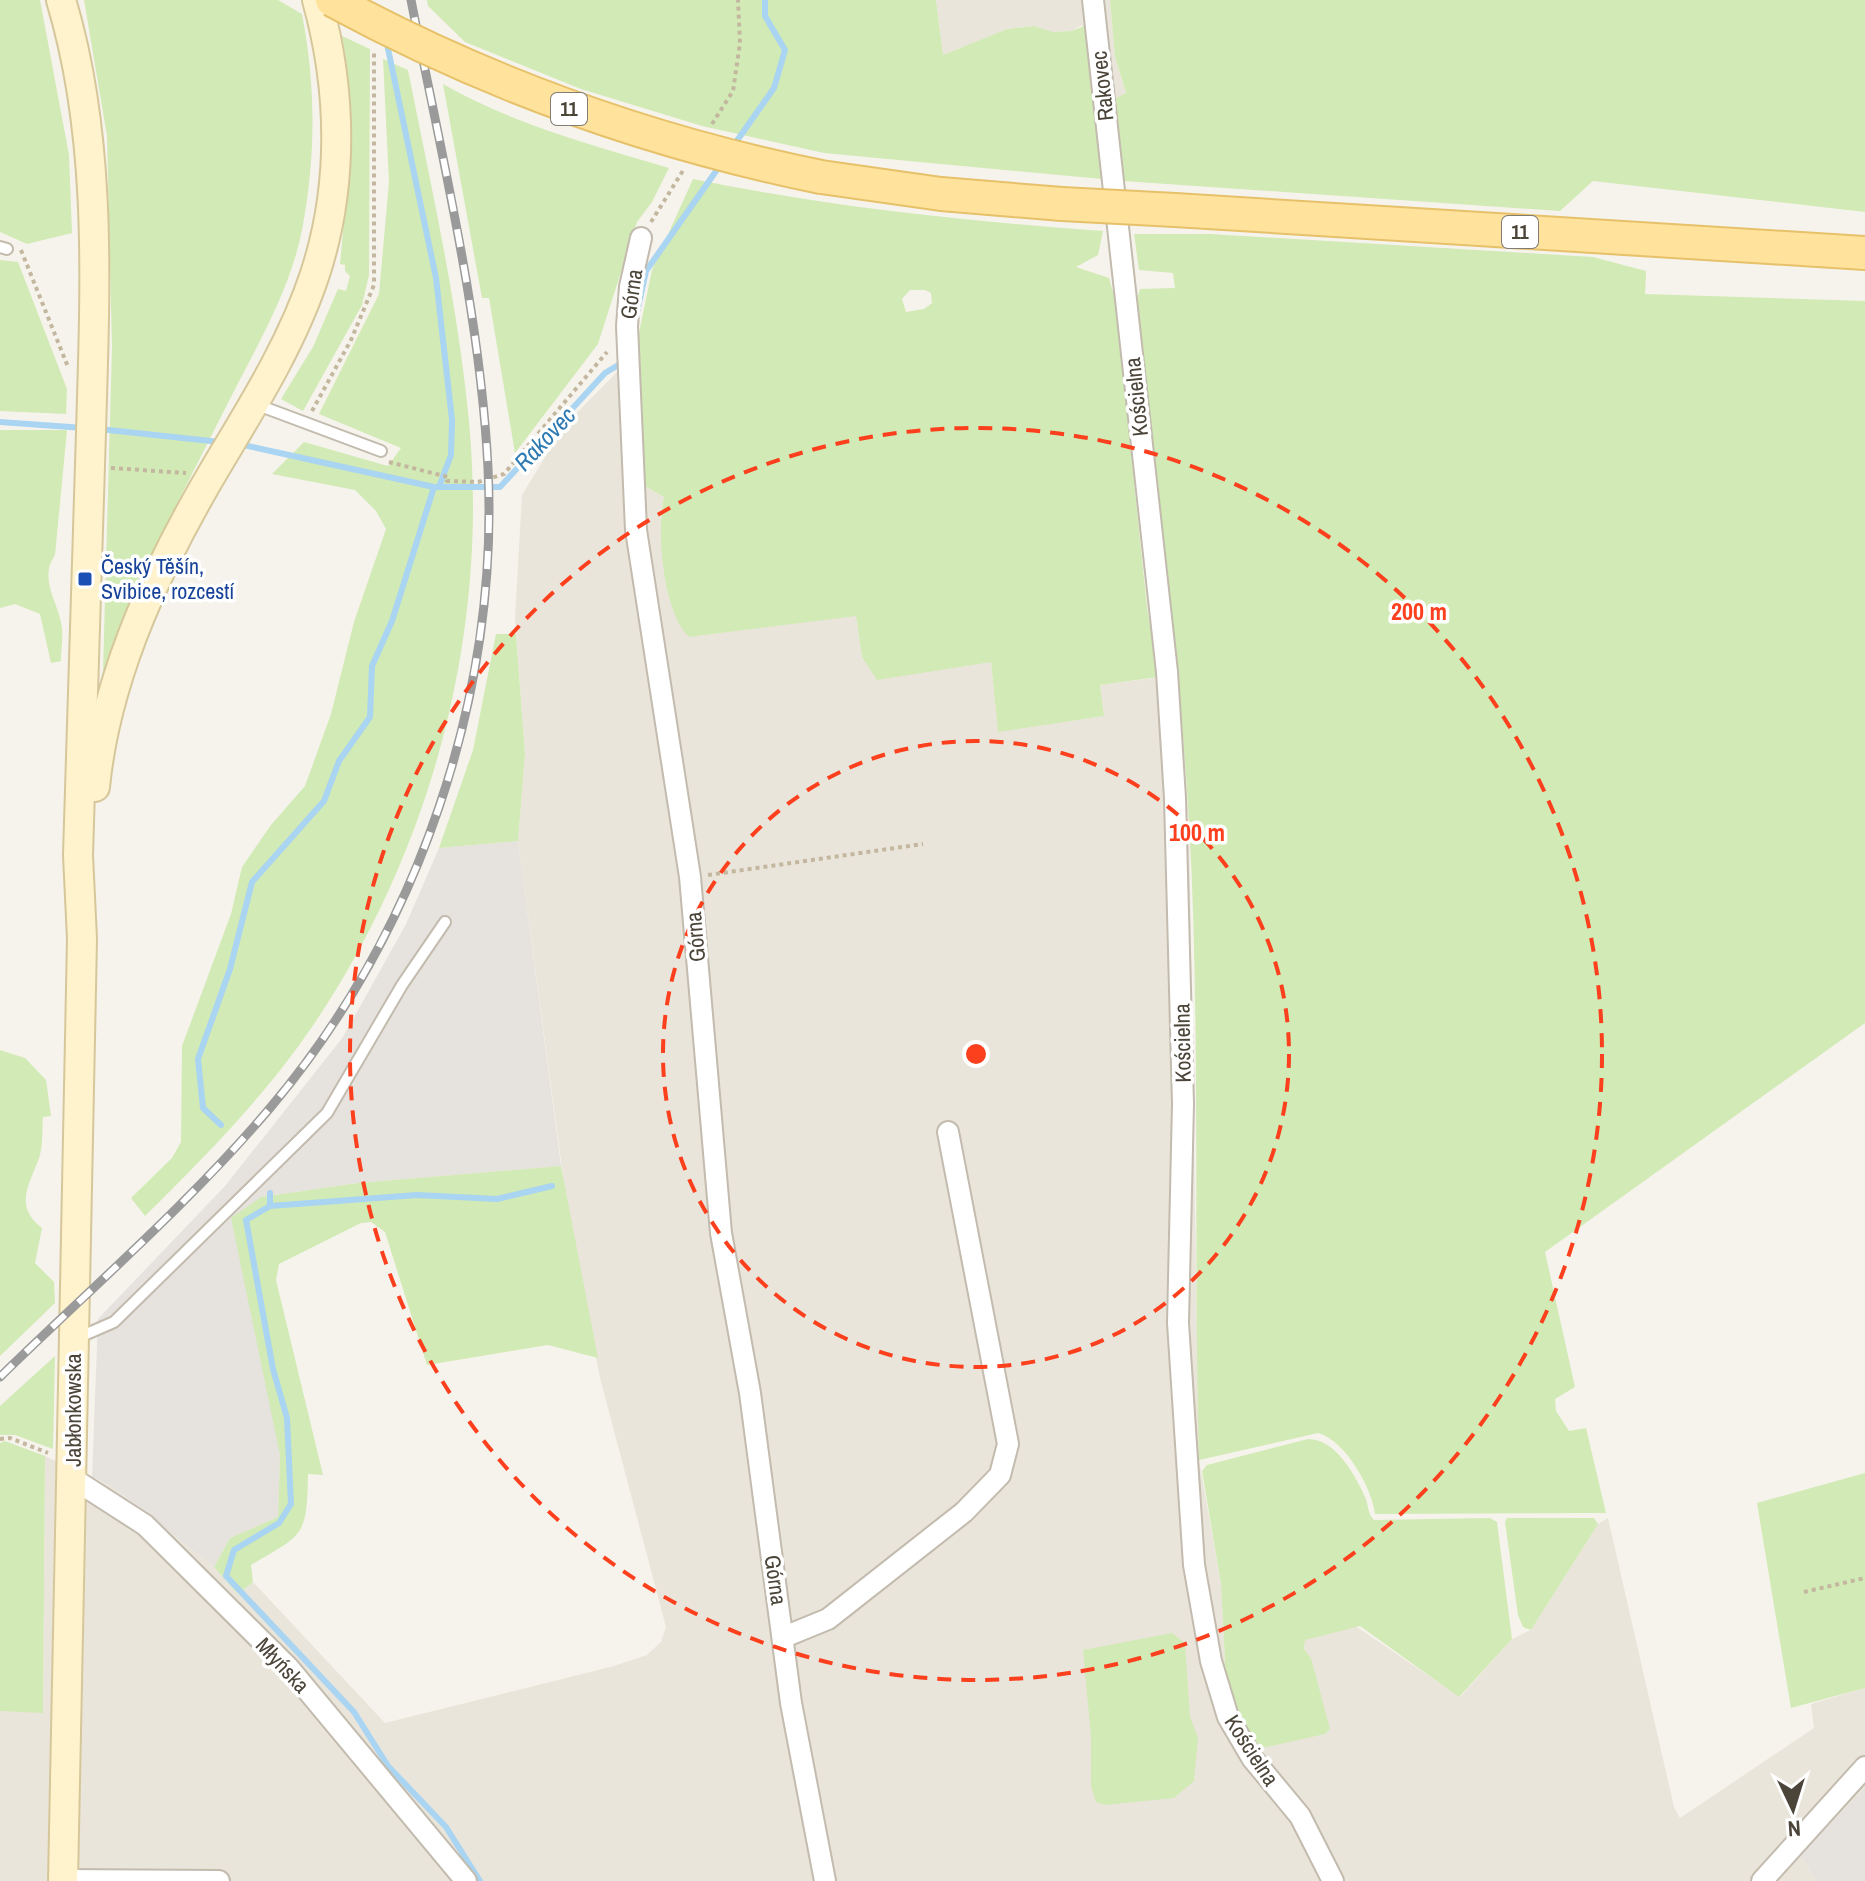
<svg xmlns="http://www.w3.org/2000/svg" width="1865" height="1881" viewBox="0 0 1865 1881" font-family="'Archivo Narrow',sans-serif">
<rect width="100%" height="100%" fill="#f6f3ec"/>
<!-- residential -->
<g fill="#eae5da">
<path d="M936 0H1110L1115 57 1126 94 1113 100 1082 25 1071 31 1053 32 1034 26 1007 29 943 55Z"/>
<path d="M618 371 627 418V487L645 486 664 497 660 516 689 637 856 615 862 657 991 662 998 731 1104 716 1100 685 1177 675 1189 822 1199 1460 1221 1584 1225 1660 1222 1675 1311 1658 1304 1649 1305 1640 1354 1625 1460 1697 1512 1639 1531 1630 1598 1524 1608 1518 1674 1807 1680 1818 1814 1728 1811 1704 1865 1688V1788L1800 1855 1817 1881H0V1711L43 1712 45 1456 113 1487 214 1567 238 1594 253 1582 385 1723 614 1666 647 1655 661 1642 666 1627 600 1378 568 1213 518 841 525 754 515 617 522 495 564 426Z"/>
</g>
<!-- industrial -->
<g fill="#e6e2dd">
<path d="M518 841 561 1166 358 1183 261 1197 280 1455 278 1517 230 1538 214 1567 113 1487 92 1477 98 1319 225 1186 343 1037 406 924 439 848Z"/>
<path d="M1865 1788V1881H1817L1800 1855Z"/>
</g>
<!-- green -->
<g fill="#d2eab5" fill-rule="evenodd">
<path d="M0 0H40L69 155 72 233 27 244 0 232Z"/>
<path d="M84 0H278L302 14C316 87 316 156 302 230 290 290 258 344 231 397 185 488 138 577 103 672L112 347 107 136Z"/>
<path d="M427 0H936L943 55 1007 29 1034 26 1053 32 1071 31 1087 25 1102 179 824 153 702 126 581 89 465 42 428 6Z"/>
<path d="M1110 0H1865V212L1593 181 1560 211 1123 181 1113 100 1126 93 1115 57Z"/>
<path d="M342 36 370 49 369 275 362 305 303 411 281 399 313 347 338 289 346 291 350 276 345 271V265L340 264C347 188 358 112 342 36Z"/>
<path d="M383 59 408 70C431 186 458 304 469 422 489 631 433 844 318 1018 269 1092 207 1155 145 1216L131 1198 172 1158 181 1142 182 1046 231 914 242 867 271 825 305 786 331 714 354 622 386 529 376 511 355 490 272 474 304 442 388 466 401 448 319 414 379 294 389 182Z"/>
<path d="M443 84C513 124 592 145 669 168L652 202 637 222 598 344 515 453 489 298H482Z"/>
<path d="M693 179C830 207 964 221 1103 231L1098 255 1076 267 1109 278 1115 299 1147 607 1158 677 1100 685 1104 716 998 732 991 662 877 680 862 657 856 616 689 637C663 612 656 531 664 497L645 486 635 352 652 270ZM910 290H925L931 293 932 303 924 309 906 312 902 299Z"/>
<path d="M1134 234H1210L1593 257 1646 271 1645 294 1865 301V1023L1545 1252 1575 1387 1555 1399 1556 1411 1569 1431 1586 1428 1606 1513 1375 1514C1372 1488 1345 1440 1318 1433L1199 1460C1193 1247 1201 1033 1189 820 1178 647 1157 475 1136 303L1140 289 1175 288 1173 273 1139 270Z"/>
<path d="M0 260 18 262 67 389 66 414 0 411Z"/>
<path d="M0 430H67L55 555C38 580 59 602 62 628 63 639 61 650 61 661L51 663 40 614 15 604 0 608Z"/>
<path d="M496 634H516L525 754 518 841 439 848 473 750Z"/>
<path d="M0 1050 25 1058 46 1080 51 1116 43 1117C42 1130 43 1142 40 1155 31 1183 12 1205 42 1228L35 1263 54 1282 55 1303 0 1356Z"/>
<path d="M561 1166 598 1358 548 1345 427 1365 385 1232 371 1222 361 1223 279 1264 276 1280 323 1475 308 1474C307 1538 303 1534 251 1565L253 1582 238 1594 214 1567 230 1538 278 1517 280 1455 231 1218 261 1197 358 1183Z"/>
<path d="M55 1356 53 1449 15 1435H0V1406Z"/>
<path d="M1308 1439C1335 1439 1354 1473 1365 1497 1369 1506 1367 1513 1374 1520L1490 1518 1497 1522 1512 1639 1459 1697 1360 1626 1305 1640 1304 1649 1311 1658 1330 1729 1325 1734 1262 1748 1253 1741 1222 1675 1225 1660 1221 1584 1202 1471 1207 1465Z"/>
<path d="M5 1441 45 1456 43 1713 0 1711V1443Z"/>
<path d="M1865 1473V1688L1791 1708 1757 1503Z"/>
<path d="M1507 1518H1594L1598 1524 1531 1630 1523 1627 1518 1615 1505 1522Z"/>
<path d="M1172 1633 1185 1643 1190 1717 1198 1738 1194 1781 1174 1798 1105 1805 1096 1802 1091 1786V1737L1083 1650Z"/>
</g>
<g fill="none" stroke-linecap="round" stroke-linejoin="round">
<!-- stream -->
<g stroke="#a9d4f2" stroke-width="6">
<path d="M386 39 436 278 452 420 451 455 439 487"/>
<path d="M734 145 774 88 785 50 765 16V0"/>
<path d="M637 312 646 271 721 164"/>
<path d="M0 422 84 428"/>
<path d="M99 429 220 442"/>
<path d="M239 444 434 487H500L605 373 625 361"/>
<path d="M221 1125 203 1108 198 1059 230 969 252 882 324 801 339 761 370 717 372 666 392 621 434 487"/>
<path d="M270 1193V1206L246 1220 273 1369 287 1418 291 1504 279 1523 234 1550 226 1576 354 1712 388 1766 446 1827 480 1881"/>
<path d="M270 1206 417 1195 497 1199 552 1186"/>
</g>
<defs>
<g id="service">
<path d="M0 247 7 249"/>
<path d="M255 404 381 451"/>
<path d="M75 1339 114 1322 327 1113 402 985 445 922"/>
</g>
<g id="minor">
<path d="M1093 0 1167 672 1175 798 1183 1104 1178 1323 1194 1565 1211 1661 1228 1717 1252 1758 1300 1816 1333 1881"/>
<path d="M641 238 630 287 627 326 636 530 690 877 721 1233 750 1393 791 1703 825 1881"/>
<path d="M72 1478 145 1525 288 1667 466 1881"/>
<path d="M784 1637 828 1619 964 1512 1000 1475 1008 1444 948 1132"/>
<path d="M63 1880 219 1881"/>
<path d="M1762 1881 1865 1767"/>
</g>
<g id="secondary">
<path d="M61 0C103 139 95 289 91 432 87 573 82 714 78 855L82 939 63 1881"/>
<path d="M95 787C106 673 161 559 219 462 255 402 293 341 315 274 344 185 342 90 317 0"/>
</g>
<g id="primary">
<path d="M821 177 941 194 1062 204"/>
<path d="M1175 210 1865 253"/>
</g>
</defs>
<!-- service casing -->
<use href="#service" stroke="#c2bbae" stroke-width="14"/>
<!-- minor casing -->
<use href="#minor" stroke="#c2bbae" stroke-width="24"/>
<!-- secondary casing -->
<use href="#secondary" stroke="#d6c79b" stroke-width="32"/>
<!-- primary casing -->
<use href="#primary" stroke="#e6c16a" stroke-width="36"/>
<!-- path -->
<g stroke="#c4b79f" stroke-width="4" stroke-dasharray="4 4" stroke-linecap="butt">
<path d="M712 124 733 91 740 43 738 0"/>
<path d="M651 222 684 169"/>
<path d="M21 250 68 367"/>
<path d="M312 411 351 340 374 285V51"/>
<path d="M389 462 448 477 447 481 478 482 504 474 607 352"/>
<path d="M111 468 186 473"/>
<path d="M708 875 923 844"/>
<path d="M0 1439 10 1438 48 1453"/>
<path d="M1804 1592 1865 1578"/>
</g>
<!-- service -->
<use href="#service" stroke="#fff" stroke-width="10"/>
<!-- minor -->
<use href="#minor" stroke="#fff" stroke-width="20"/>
<!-- secondary -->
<use href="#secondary" stroke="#fff3cd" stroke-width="28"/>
<!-- primary -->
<use href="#primary" stroke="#ffe39c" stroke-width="32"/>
<defs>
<path id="rail" d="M0 1377C89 1290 190 1203 270 1108 418 933 499 697 488 468 480 311 441 154 411 0"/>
</defs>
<!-- rail casing -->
<use href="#rail" stroke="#9a9a9a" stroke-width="9"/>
<!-- rail -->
<use href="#rail" stroke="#fff" stroke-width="6" stroke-dasharray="18" stroke-linecap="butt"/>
<defs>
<g id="primary-bridge">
<path d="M332 0C487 84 648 142 821 177"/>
<path d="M1062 204 1175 210"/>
</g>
</defs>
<!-- primary-bridge casing -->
<use href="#primary-bridge" stroke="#e6c16a" stroke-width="36" stroke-linecap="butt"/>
<!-- primary-bridge -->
<use href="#primary-bridge" stroke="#ffe39c" stroke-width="32"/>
</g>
<!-- distance rings -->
<g fill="none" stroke="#fc3f1d" stroke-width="4" stroke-dasharray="14 10">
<circle cx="976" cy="1054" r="313"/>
<circle cx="976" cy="1054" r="626"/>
</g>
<!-- markers -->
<rect fill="#1a4fb4" stroke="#fff" stroke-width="3" x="77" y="571" width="16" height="16" rx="4"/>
<g text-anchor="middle" stroke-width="7" stroke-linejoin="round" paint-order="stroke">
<!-- shield labels -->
<g fill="#fff" stroke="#817c74" stroke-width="2">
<rect x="551" y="93" width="36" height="32" rx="6"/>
<rect x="1502" y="216" width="36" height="32" rx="6"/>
</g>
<g font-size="20" font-weight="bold" fill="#4b4439">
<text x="569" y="116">11</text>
<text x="1520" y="239">11</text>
</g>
<!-- street labels -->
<g font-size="22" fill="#4b4439" stroke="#fff">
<text transform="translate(1102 86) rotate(-96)" y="8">Rakovec</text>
<text transform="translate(631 294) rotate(-82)" y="8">Górna</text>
<text transform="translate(1136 397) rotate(-96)" y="8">Kościelna</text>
<text transform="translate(695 937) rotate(-95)" y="8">Górna</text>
<text transform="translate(1182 1043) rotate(-91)" y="8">Kościelna</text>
<text transform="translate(73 1410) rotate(-90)" y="8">Jabłonkowska</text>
<text transform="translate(776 1580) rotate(82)" y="8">Górna</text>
<text transform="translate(283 1665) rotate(47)" y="8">Młyńska</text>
<text transform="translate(1252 1750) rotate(57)" y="8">Kościelna</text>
</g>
<!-- transit labels -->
<g font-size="22" fill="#164399" stroke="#fff" text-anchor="start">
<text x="101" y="574">Český Těšín,<tspan x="101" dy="25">Svibice, rozcestí</tspan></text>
</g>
<!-- water labels -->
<g font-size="24" font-style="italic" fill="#2e7ab2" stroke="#fff">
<text transform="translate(545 439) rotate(-47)" y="8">Rakovec</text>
</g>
</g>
<circle cx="976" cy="1054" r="12" fill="#fc3f1d" stroke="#fff" stroke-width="4"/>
<g font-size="24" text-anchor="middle" font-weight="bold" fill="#fc3f1d" stroke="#fff" stroke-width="7" stroke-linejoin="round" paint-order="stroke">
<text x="1419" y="620">200 m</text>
<text x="1197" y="841">100 m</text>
</g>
<!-- north arrow -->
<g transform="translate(1793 1809) rotate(176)" stroke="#ffffff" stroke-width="6" paint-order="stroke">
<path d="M0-6L14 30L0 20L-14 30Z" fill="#4b4439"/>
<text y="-12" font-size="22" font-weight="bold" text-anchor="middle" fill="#4b4439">N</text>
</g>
</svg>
